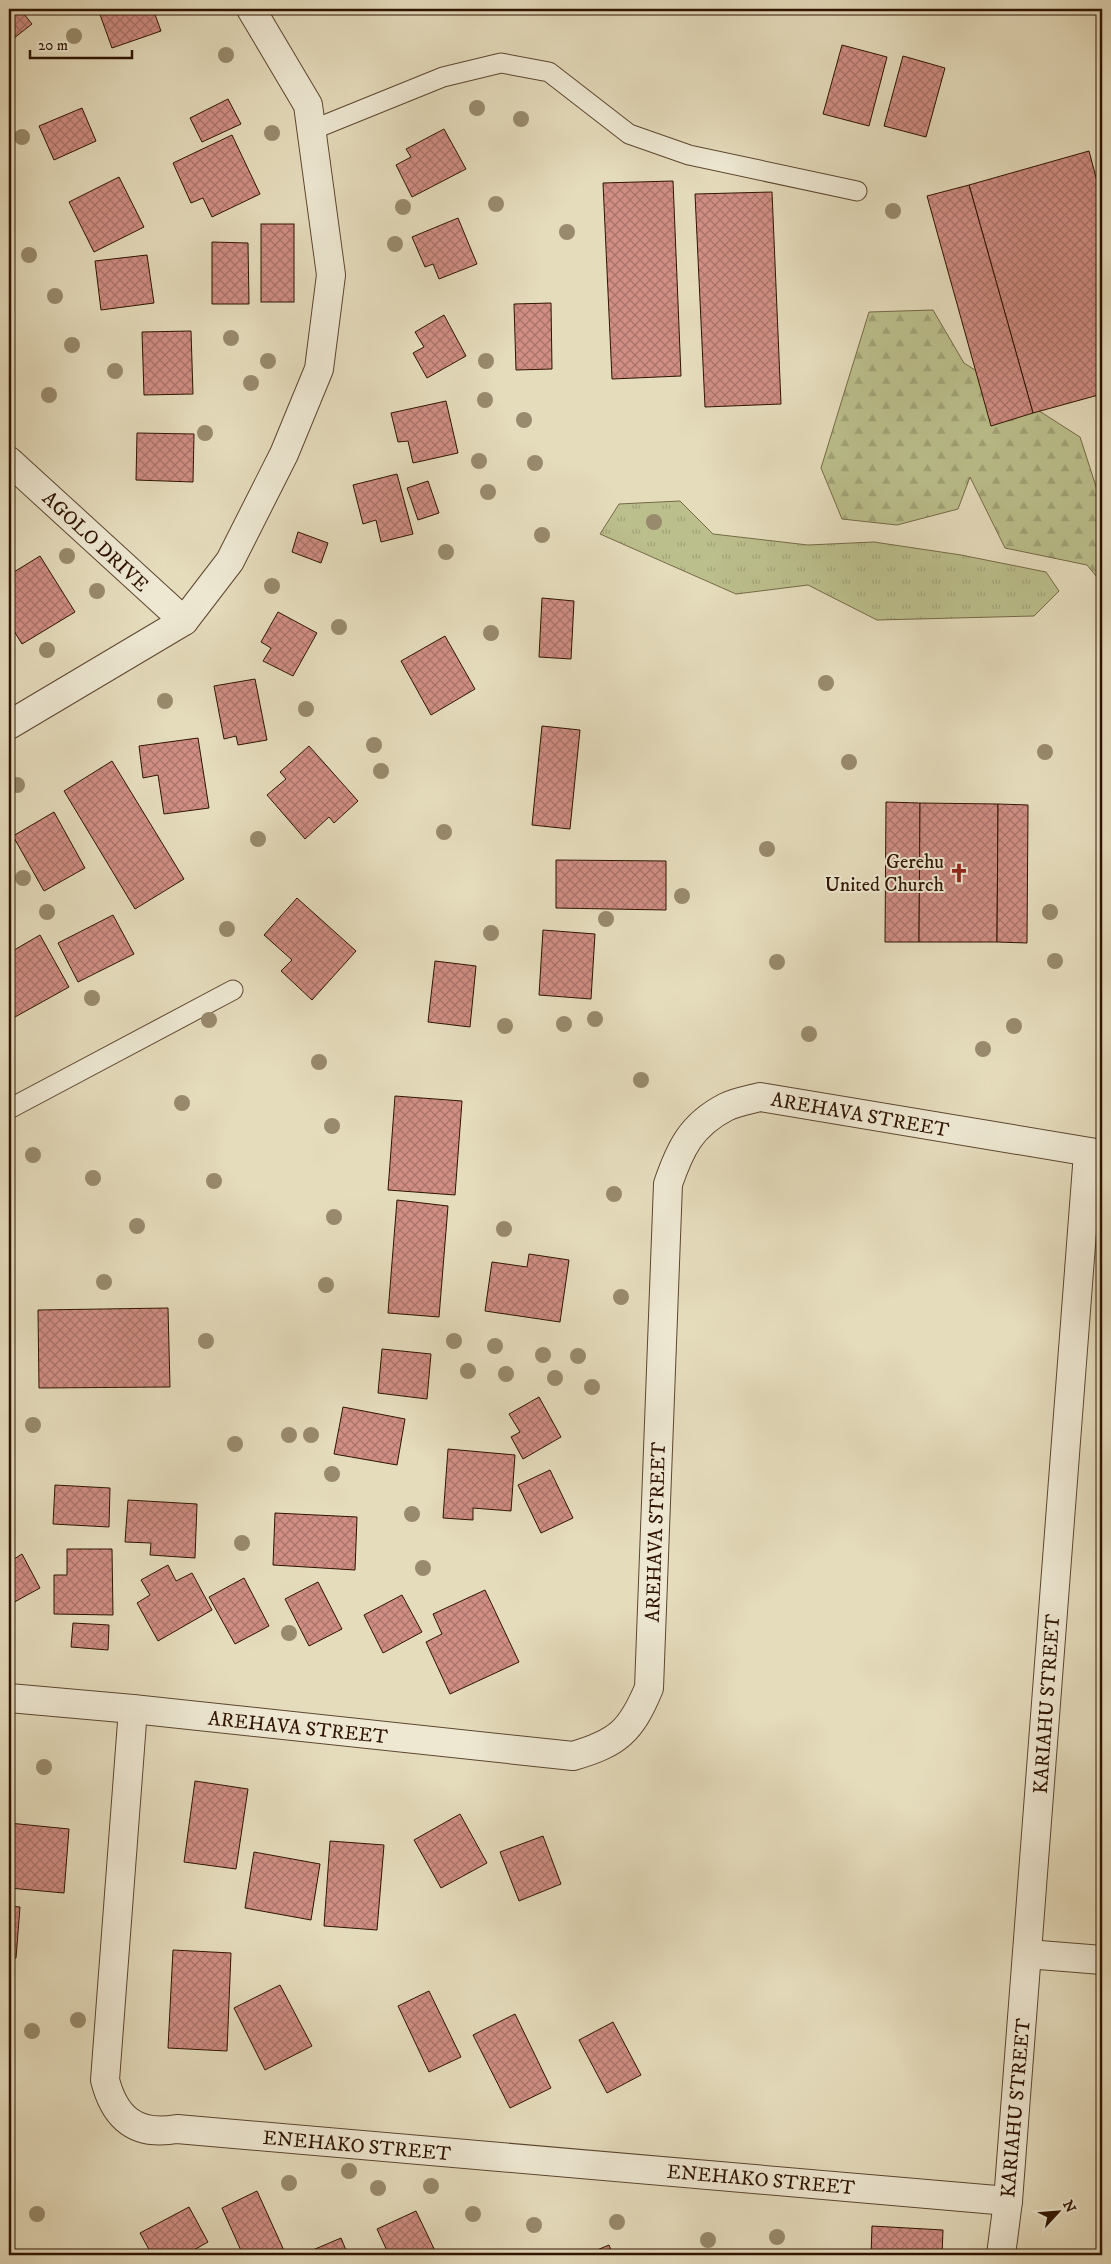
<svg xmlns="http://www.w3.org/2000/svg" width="1111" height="2264" viewBox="0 0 1111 2264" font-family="'IM FELL DW Pica',serif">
<defs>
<pattern id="grass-tufts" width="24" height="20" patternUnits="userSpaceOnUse" patternTransform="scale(1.25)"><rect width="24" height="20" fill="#bbbf8c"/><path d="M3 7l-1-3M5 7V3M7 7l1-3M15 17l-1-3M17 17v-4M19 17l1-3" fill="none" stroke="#a1a377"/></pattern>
<pattern id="forest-firs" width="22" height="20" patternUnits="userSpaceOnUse" patternTransform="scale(1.25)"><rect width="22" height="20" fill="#bbbf8c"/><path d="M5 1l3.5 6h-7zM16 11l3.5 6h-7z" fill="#a1a377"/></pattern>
<pattern id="building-cross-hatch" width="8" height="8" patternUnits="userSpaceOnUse" patternTransform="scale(1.25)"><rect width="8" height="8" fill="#d08e84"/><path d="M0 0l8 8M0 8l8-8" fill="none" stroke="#a9736a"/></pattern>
</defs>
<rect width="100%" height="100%" fill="#e5dcbc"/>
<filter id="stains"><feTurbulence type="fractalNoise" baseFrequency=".004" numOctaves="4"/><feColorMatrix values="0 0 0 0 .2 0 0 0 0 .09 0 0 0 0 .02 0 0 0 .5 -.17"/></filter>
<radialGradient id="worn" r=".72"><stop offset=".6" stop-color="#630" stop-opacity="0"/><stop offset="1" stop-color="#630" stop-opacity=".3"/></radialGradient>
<!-- grass -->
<path fill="url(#grass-tufts)" stroke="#756a46" d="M680 501 713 534 808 545 874 542 961 555 1046 572 1059 591 1034 616 877 620 808 585 736 594 600 534 619 504Z"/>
<!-- forest -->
<path fill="url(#forest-firs)" stroke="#756a46" d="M933 310 964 363 1080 437 1102 505V583L1087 565 1005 548 970 477 958 509 897 525 842 519 821 468 869 312Z"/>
<!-- building -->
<g fill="url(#building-cross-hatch)" stroke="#2f1400">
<path d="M9 9H20L32 24 9 42Z"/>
<path d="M98 9H153L161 31 112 48Z"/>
<path d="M842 45 887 57 869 126 823 114Z"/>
<path d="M903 56 945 68 926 137 884 126Z"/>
<path d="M228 99 241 124 202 142 190 118Z"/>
<path d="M82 108 96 141 54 160 39 126Z"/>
<path d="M444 129 466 169 412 197 396 165 411 157 406 149Z"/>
<path d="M232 135 260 194 212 217 203 198 191 203 173 163Z"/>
<path d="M1089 151 1102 200V394L1033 413 969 185Z"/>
<path d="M119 177 144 227 94 252 69 202Z"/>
<path d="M673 181 681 376 612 379 603 183Z"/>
<path d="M969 185 1033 413 991 426 927 196Z"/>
<path d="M772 192 781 404 705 407 695 194Z"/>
<path d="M458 218 477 264 439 279 433 264 425 267 412 237Z"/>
<rect x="261" y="224" width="33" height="78"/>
<path d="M212 242 248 243 249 304H212Z"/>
<path d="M147 255 154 303 101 310 95 261Z"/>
<path d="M551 303 552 369 516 370 514 304Z"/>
<path d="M444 315 466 356 427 378 413 353 424 347 415 332Z"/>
<path d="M191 331 193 394 144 395 142 332Z"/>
<path d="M446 401 458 453 413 463 408 441 398 442 391 413Z"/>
<path d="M137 433 194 434 193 482 136 480Z"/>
<path d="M397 474 413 534 381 542 376 520 363 524 353 485Z"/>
<path d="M428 481 439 513 418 520 407 488Z"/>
<path d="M298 532 328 543 321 563 292 552Z"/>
<path d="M40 556 75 612 22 644 9 623V575Z"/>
<path d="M542 598 574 601 571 659 539 657Z"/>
<path d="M278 612 317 633 293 676 263 661 271 648 261 642Z"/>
<path d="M445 636 475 689 431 715 401 661Z"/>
<path d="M255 679 267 740 238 745 236 736 224 739 214 686Z"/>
<path d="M542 726 580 730 570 829 532 825Z"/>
<path d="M198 738 209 808 164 814 158 775 143 778 139 746Z"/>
<path d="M309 746 358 801 334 823 329 817 305 839 267 795 286 779 280 772Z"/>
<path d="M112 761 184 879 135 909 64 791Z"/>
<path d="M886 802 920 803 919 942H885Z"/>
<path d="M920 803 998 804 997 942H919Z"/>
<path d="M998 804 1028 805 1027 943 997 942Z"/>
<path d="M54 812 85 868 44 891 13 836Z"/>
<path d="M556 860 666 861V910L556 908Z"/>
<path d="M297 898 356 951 312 1000 281 971 292 960 264 935Z"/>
<path d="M113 915 134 954 78 982 58 943Z"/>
<path d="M543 930 595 934 591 999 539 995Z"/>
<path d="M40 935 69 987 15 1017 9 1006V953Z"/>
<path d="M435 961 476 966 470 1027 428 1022Z"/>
<path d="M395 1096 462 1101 455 1195 388 1190Z"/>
<path d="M397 1200 448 1206 439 1317 388 1313Z"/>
<path d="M529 1254 569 1260 560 1322 485 1311 492 1262 527 1267Z"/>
<path d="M168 1308 170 1387 39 1388 38 1310Z"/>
<path d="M382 1349 431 1354 427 1399 378 1393Z"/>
<path d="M539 1397 561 1437 523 1459 511 1437 520 1432 509 1414Z"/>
<path d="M343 1407 405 1419 397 1465 334 1454Z"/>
<path d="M448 1449 515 1455 511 1511 473 1508V1520L443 1518Z"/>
<path d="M550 1470 573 1518 541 1533 518 1485Z"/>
<path d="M55 1485 110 1488 109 1527 53 1524Z"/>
<path d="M128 1500 197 1504 195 1558 150 1555 151 1543 125 1542Z"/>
<path d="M275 1513 357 1517 355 1570 273 1565Z"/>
<path d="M67 1549H112L113 1615 54 1614V1575H67Z"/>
<path d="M22 1554 40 1588 9 1605V1556L11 1561Z"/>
<path d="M168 1565 176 1581 192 1573 212 1610 158 1641 137 1603 150 1595 141 1580Z"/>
<path d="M244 1578 269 1626 235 1644 209 1597Z"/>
<path d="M318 1582 342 1629 309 1646 285 1599Z"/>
<path d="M485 1590 519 1662 450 1694 426 1642 442 1634 433 1614Z"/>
<path d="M402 1595 422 1632 383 1653 364 1615Z"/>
<path d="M73 1623 109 1625 108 1650 71 1647Z"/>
<path d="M195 1781 248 1789 236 1869 184 1862Z"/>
<path d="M460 1814 487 1863 441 1888 414 1840Z"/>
<path d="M9 1823 69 1829 64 1893 9 1888Z"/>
<path d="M543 1836 561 1884 519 1901 500 1852Z"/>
<path d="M330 1841 384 1845 377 1930 324 1926Z"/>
<path d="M254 1852 320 1864 311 1920 245 1908Z"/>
<path d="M9 1906 20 1907 16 1958 9 1957Z"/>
<path d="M173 1950 231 1953 227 2051 168 2048Z"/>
<path d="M280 1985 312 2046 265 2070 234 2008Z"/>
<path d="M429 1991 461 2057 429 2072 398 2006Z"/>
<path d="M515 2014 551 2088 510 2108 473 2035Z"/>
<path d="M613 2022 641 2075 607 2093 579 2040Z"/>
<path d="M257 2191 286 2255H243L222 2208Z"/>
<path d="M189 2207 208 2242 185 2255H152L140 2233Z"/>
<path d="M416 2211 437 2255H389L377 2229Z"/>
<path d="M872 2226 943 2230 942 2255H871Z"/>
<path d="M341 2238 348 2255H301Z"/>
<path d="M609 2245 613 2255H585Z"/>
<path d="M22 2250 111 2255H21Z"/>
</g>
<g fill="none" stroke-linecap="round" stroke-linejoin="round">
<defs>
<g id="lane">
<path d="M312 130 443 77 501 63 549 72 629 134 689 155 857 191"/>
<path d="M9 1109 233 990"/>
</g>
<g id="street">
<path d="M9 461 184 621"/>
<path d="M9 725 184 621 230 561 284 454 319 369 331 275 308 105 251 9"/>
<path d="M9 1698 133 1709 573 1756C618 1743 631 1731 649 1688L668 1184C680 1149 691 1125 726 1107 736 1102 749 1100 760 1097L1102 1154"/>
<path d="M133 1709 105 2080C115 2119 137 2136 177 2129L1008 2201"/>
<path d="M1027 1954 1102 1960"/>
<path d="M1001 2255 1008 2201 1088 1153"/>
</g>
</defs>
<!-- lane casing -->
<use href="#lane" stroke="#5c462f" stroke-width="21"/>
<!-- street casing -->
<use href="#street" stroke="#5c462f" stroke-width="30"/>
<!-- lane -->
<use href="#lane" stroke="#eee8d3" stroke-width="19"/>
<!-- street -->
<use href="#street" stroke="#eee8d3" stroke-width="28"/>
</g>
<!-- trees -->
<g fill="#988a6c">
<circle cx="74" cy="36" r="8"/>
<circle cx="226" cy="55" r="8"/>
<circle cx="477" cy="108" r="8"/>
<circle cx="521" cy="119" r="8"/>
<circle cx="272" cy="133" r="8"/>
<circle cx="22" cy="137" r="8"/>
<circle cx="496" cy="204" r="8"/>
<circle cx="403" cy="207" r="8"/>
<circle cx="893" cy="211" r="8"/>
<circle cx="567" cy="232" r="8"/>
<circle cx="395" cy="244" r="8"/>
<circle cx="29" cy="255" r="8"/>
<circle cx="55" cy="296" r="8"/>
<circle cx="231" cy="338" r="8"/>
<circle cx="72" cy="345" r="8"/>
<circle cx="268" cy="361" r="8"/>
<circle cx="486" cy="361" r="8"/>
<circle cx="115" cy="371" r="8"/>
<circle cx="251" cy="383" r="8"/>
<circle cx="49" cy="395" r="8"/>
<circle cx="485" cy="400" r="8"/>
<circle cx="524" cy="420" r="8"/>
<circle cx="205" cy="433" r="8"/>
<circle cx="479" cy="461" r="8"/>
<circle cx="535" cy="463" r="8"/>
<circle cx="488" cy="492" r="8"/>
<circle cx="654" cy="522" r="8"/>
<circle cx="542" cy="535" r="8"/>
<circle cx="446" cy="552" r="8"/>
<circle cx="67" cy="556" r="8"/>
<circle cx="272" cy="586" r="8"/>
<circle cx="97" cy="591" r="8"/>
<circle cx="339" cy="627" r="8"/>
<circle cx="491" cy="633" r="8"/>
<circle cx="47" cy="650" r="8"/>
<circle cx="826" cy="683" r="8"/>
<circle cx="165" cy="701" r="8"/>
<circle cx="306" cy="709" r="8"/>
<circle cx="374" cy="745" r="8"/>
<circle cx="1045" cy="752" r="8"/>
<circle cx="849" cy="762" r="8"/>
<circle cx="381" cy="771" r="8"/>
<circle cx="17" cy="785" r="8"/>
<circle cx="444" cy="832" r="8"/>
<circle cx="258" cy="839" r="8"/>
<circle cx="767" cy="849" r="8"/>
<circle cx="23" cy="878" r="8"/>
<circle cx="682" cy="896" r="8"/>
<circle cx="47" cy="912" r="8"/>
<circle cx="1050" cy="912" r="8"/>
<circle cx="606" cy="919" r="8"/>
<circle cx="227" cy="929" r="8"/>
<circle cx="491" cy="933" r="8"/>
<circle cx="1055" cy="961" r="8"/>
<circle cx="777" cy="962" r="8"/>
<circle cx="92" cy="998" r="8"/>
<circle cx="595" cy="1019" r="8"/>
<circle cx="209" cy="1020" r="8"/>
<circle cx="564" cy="1024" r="8"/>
<circle cx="505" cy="1026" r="8"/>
<circle cx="1014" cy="1026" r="8"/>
<circle cx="809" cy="1034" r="8"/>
<circle cx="983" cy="1049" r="8"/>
<circle cx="319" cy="1062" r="8"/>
<circle cx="641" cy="1080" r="8"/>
<circle cx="182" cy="1103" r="8"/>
<circle cx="332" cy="1126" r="8"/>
<circle cx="33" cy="1155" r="8"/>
<circle cx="93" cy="1178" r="8"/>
<circle cx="214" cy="1181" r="8"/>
<circle cx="614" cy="1194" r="8"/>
<circle cx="334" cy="1217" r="8"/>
<circle cx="137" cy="1226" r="8"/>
<circle cx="504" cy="1229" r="8"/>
<circle cx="104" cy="1282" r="8"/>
<circle cx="326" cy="1285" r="8"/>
<circle cx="621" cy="1297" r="8"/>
<circle cx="206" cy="1341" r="8"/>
<circle cx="454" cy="1341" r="8"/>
<circle cx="495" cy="1346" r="8"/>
<circle cx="543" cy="1355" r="8"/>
<circle cx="578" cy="1356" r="8"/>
<circle cx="468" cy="1371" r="8"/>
<circle cx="506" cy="1374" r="8"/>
<circle cx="555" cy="1378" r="8"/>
<circle cx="592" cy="1387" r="8"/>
<circle cx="33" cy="1425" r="8"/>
<circle cx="289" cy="1435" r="8"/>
<circle cx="311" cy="1435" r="8"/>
<circle cx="235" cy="1444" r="8"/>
<circle cx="332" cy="1474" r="8"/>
<circle cx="412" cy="1514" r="8"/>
<circle cx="242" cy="1543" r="8"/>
<circle cx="423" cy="1568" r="8"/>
<circle cx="289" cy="1633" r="8"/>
<circle cx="44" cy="1767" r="8"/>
<circle cx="78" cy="2020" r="8"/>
<circle cx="32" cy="2031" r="8"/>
<circle cx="349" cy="2171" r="8"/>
<circle cx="289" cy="2183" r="8"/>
<circle cx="431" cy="2186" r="8"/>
<circle cx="378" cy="2188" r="8"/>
<circle cx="37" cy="2214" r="8"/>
<circle cx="473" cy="2214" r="8"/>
<circle cx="617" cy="2222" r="8"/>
<circle cx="534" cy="2225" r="8"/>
<circle cx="777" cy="2237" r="8"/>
<circle cx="708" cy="2240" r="8"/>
</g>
<!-- icons -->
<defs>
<symbol id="church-bare" viewBox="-9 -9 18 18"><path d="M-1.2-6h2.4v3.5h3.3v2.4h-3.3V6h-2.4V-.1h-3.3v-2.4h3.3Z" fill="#8f2418" stroke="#eee8d3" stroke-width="2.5" paint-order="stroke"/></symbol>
</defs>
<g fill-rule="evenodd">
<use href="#church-bare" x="945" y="859" width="28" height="28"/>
</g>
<g text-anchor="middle" stroke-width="4" stroke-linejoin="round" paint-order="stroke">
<!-- street labels -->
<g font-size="20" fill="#2f1400" stroke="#eee8d3">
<text transform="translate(96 541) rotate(43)" y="7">AGOLO DRIVE</text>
<text transform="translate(860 1114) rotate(10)" y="7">AREHAVA STREET</text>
<text transform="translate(655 1532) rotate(-88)" y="7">AREHAVA STREET</text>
<text transform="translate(1046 1704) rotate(-86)" y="7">KARIAHU STREET</text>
<text transform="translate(298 1727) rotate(6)" y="7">AREHAVA STREET</text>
<text transform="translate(1015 2108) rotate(-85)" y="7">KARIAHU STREET</text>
<text transform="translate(357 2145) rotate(5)" y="7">ENEHAKO STREET</text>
<text transform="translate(761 2179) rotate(5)" y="7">ENEHAKO STREET</text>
</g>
<!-- poi labels -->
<g font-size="20" fill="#2f1400" stroke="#eee8d3" text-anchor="end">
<text x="944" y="868">Gerehu<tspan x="944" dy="23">United Church</tspan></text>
</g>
</g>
<!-- margin -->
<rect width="1111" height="2264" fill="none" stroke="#e5dcbc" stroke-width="30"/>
<rect x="10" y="10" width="1091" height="2244" fill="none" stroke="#2f1400" stroke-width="2.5"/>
<rect x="15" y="15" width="1081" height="2234" fill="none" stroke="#2f1400"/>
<!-- north arrow -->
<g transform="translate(1058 2212) rotate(64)" stroke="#eee8d3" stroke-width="4" paint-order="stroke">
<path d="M0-4L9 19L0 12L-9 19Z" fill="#2f1400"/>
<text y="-8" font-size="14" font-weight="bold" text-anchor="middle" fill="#2f1400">N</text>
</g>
<!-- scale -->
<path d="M30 50v8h102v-8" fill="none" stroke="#2f1400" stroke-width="2.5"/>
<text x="38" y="50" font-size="15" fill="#2f1400" stroke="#eee8d3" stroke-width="4" paint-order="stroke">20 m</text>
<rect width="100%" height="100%" filter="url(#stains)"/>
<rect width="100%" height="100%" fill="url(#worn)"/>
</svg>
